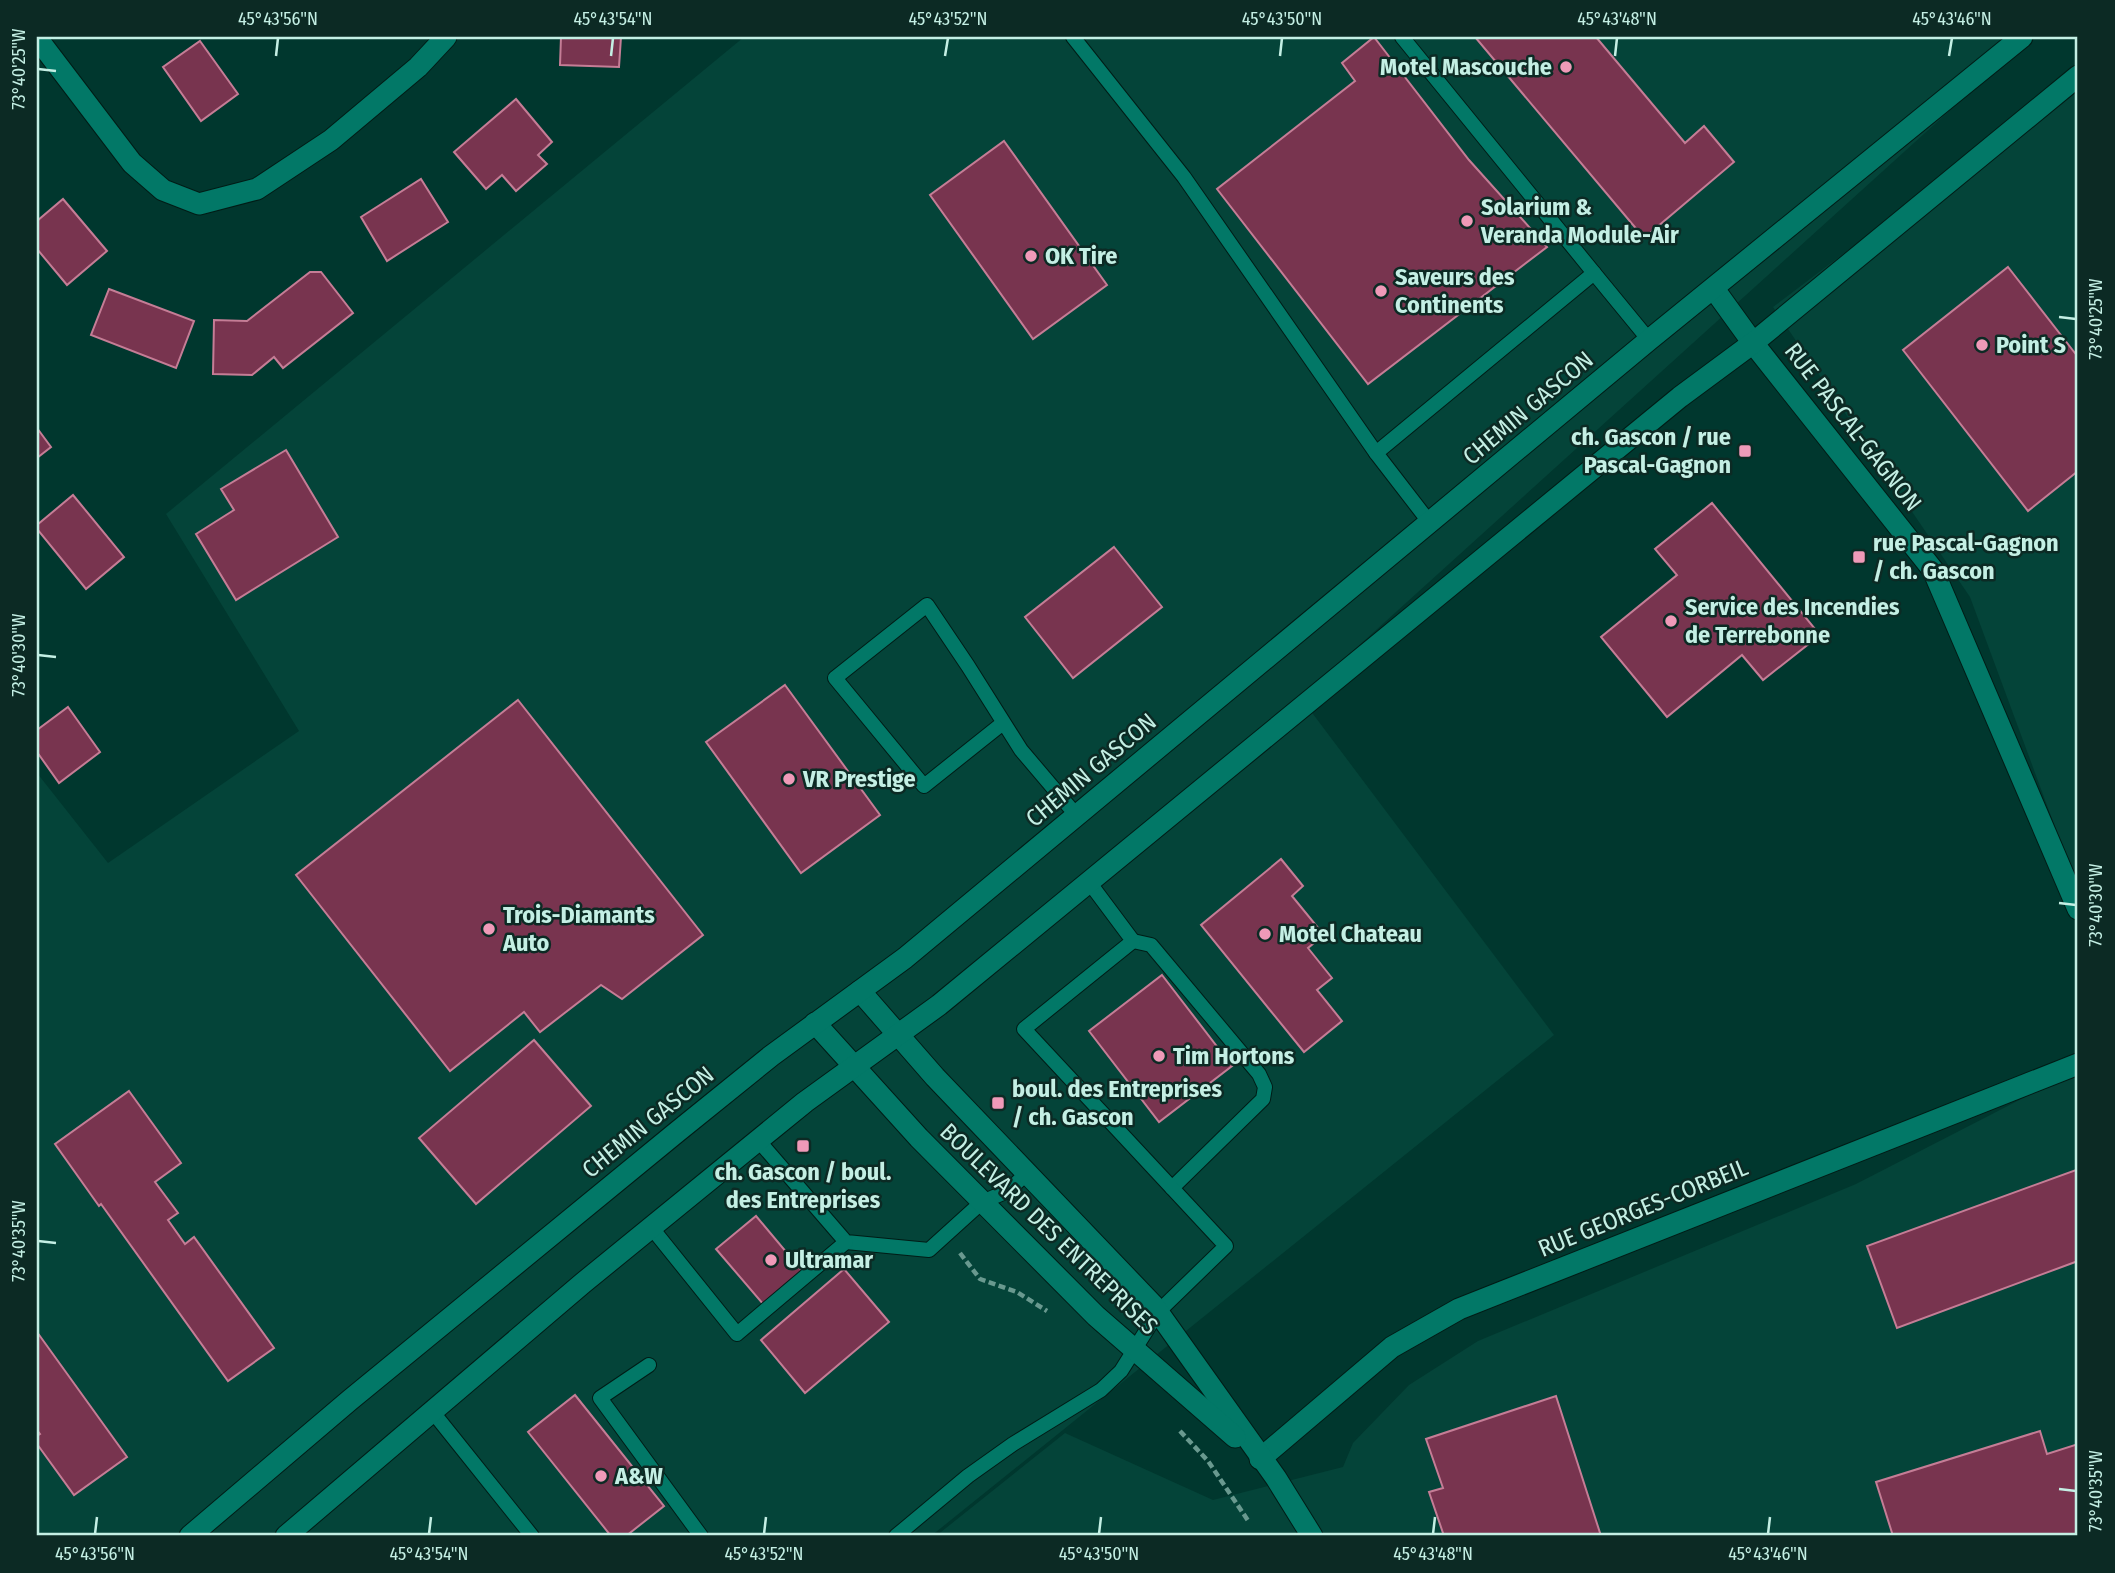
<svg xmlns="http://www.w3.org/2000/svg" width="2115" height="1573" viewBox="0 0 2115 1573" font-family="'Fira Sans Condensed',sans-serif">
<rect width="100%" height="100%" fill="#00372e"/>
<!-- built -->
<g fill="#044439">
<path d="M744 37H2031L1301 698 1554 1035 931 1536H37V773L108 863 299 731 166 514Z"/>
<path d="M2078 76V889L1970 597 1773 307Z"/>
<path d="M2078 1070V1536H936L1065 1433 1213 1500 1343 1467 1353 1443 1409 1385 1478 1341 1856 1184Z"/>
</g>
<!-- building -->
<g fill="#78344f" stroke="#c57d96" stroke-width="2">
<path d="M561 37H621L619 67 560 65Z"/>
<path d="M1374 37 1469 160 1547 247 1368 384 1217 189 1355 81 1342 63Z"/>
<path d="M1475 37H1596L1685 143 1704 126 1734 162 1644 238Z"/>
<path d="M200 41 238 94 201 121 163 67Z"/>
<path d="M516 99 552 142 538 155 547 164 516 191 502 175 486 189 454 152Z"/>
<path d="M1004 141 1107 285 1033 339 930 195Z"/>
<path d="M421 179 448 222 387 261 361 217Z"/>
<path d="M63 199 107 251 67 285 37 249V221Z"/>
<path d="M2008 267 2078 357V471L2028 511 1903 350Z"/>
<path d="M310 272H321L353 313 283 368 274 357 252 375 213 374 214 320 247 321Z"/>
<path d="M109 289 194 321 176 368 91 335Z"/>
<path d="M37 428 51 447 37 458Z"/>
<path d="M286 450 338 537 236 600 196 534 234 510 221 489Z"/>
<path d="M73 495 124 557 86 589 37 529V525Z"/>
<path d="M1712 503 1820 635 1763 680 1742 655 1667 717 1601 637 1677 575 1655 549Z"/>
<path d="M1114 547 1162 607 1073 678 1025 617Z"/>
<path d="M785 685 880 815 801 873 706 742Z"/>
<path d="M518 700 703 935 622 999 601 985 540 1032 524 1012 450 1071 296 875Z"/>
<path d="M68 707 100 752 59 783 37 752V730Z"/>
<path d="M1281 859 1303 886 1292 896 1324 935 1308 948 1332 978 1317 990 1342 1021 1304 1052 1201 925Z"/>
<path d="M1162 975 1232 1066 1159 1122 1089 1031Z"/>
<path d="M534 1040 591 1106 476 1204 419 1138Z"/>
<path d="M129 1091 181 1163 155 1182 178 1213 168 1220 185 1244 194 1237 274 1348 228 1381 101 1204 99 1206 55 1144Z"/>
<path d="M2076 1170 2078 1177V1261L1897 1328 1867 1246Z"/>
<path d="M756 1216 803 1272 764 1305 716 1249Z"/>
<path d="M844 1269 889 1322 805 1393 761 1340Z"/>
<path d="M37 1332 127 1457 74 1495 37 1444V1436L40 1434 37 1430Z"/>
<path d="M575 1395 664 1506 626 1536H611L528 1432Z"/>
<path d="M1556 1396 1601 1536H1444L1429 1492 1443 1488 1426 1439Z"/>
<path d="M2040 1431 2047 1454 2078 1444V1536H1893L1876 1482Z"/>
</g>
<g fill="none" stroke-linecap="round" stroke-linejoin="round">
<defs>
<g id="lane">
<path d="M1073 37 1184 177 1376 453"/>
<path d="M1402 37 1594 273"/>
<path d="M1430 523 1376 453 1594 273 1649 340"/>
<path d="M1003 723 924 786 835 678 927 605 968 666 1021 750 1077 816"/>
<path d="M1133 941 1151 945 1259 1074 1265 1087 1263 1099 1172 1188"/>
<path d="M758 1140 846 1242 929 1250 982 1202 1008 1191 1027 1173"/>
<path d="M651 1227 737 1334 846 1242"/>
<path d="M649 1365 600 1398 701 1536"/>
<path d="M432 1411 532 1536"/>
<path d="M896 1536 968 1476 1013 1444 1101 1390 1121 1371 1158 1312 1226 1246 1024 1029 1133 941 1089 882"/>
</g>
<g id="street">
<path d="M37 38 132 163 163 190 199 204 257 189 331 140 418 67 446 37"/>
<path d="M1714 289 1753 343 1933 570 2078 909"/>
<path d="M1260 1459 1392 1347 1459 1309 2078 1064"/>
</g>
<g id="secondary">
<path d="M860 991 935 1077 1153 1305 1276 1478 1312 1536"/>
<path d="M815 1023 919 1138 1096 1316 1235 1437"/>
<path d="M190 1536 350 1400 677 1132 771 1056 905 958 1649 340 2022 37"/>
<path d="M286 1536 583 1283 805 1102 939 1005 1680 397 1753 343 2078 76"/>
</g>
</defs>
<!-- lane casing -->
<use href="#lane" stroke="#001c16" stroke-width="16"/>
<!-- street casing -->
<use href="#street" stroke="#001c16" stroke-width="23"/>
<!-- secondary casing -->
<use href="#secondary" stroke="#001c16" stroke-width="23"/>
<!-- path -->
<g stroke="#69998f" stroke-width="4.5" stroke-dasharray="7 3.5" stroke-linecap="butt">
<path d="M960 1253 980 1279 1017 1292 1047 1311"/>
<path d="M1180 1431 1208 1461 1249 1522"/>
</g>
<!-- lane -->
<use href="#lane" stroke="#027867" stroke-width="14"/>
<!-- street -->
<use href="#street" stroke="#027867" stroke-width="21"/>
<!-- secondary -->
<use href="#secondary" stroke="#027867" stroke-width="21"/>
</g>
<!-- ticks -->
<path fill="none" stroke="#c4efe4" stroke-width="2.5" d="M276 56 278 38M611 56 613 38M945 56 948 38M1280 56 1282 38M1615 56 1617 38M1949 56 1952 38M38 69 56 71M2059 317 2076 319M38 655 56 657M2059 903 2076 905M38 1241 56 1243M2059 1489 2076 1491M95 1534 97 1517M429 1534 431 1517M764 1534 766 1517M1099 1534 1101 1517M1433 1534 1435 1517M1768 1534 1770 1517"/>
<!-- markers -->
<g fill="#ef9ab8" stroke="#0c2a24" stroke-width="2.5">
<circle cx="1566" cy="67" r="7"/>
<circle cx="1467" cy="221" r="7"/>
<circle cx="1031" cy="256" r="7"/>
<circle cx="1381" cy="291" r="7"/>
<circle cx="1982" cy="345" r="7"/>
<rect x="1738" y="444" width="14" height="14" rx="3.5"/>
<rect x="1852" y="550" width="14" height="14" rx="3.5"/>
<circle cx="1671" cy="621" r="7"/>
<circle cx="789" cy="779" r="7"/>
<circle cx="489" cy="929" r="7"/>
<circle cx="1265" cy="934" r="7"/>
<circle cx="1159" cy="1056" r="7"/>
<rect x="991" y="1096" width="14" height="14" rx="3.5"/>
<rect x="796" y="1139" width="14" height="14" rx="3.5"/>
<circle cx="771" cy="1260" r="7"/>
<circle cx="601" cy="1476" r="7"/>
</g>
<g text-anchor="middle" stroke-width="5" stroke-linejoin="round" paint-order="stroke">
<!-- poi labels -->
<g font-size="24" font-weight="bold" fill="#c4efe4" stroke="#0c2a24" text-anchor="start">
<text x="1552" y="75" text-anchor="end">Motel Mascouche</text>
<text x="1481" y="215">Solarium &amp;<tspan x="1481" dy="28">Veranda Module-Air</tspan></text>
<text x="1045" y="264">OK Tire</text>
<text x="1395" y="285">Saveurs des<tspan x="1395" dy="28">Continents</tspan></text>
<text x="1996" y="353">Point S</text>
<text x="1731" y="445" text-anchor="end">ch. Gascon / rue<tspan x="1731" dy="28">Pascal-Gagnon</tspan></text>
<text x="1873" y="551">rue Pascal-Gagnon<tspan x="1873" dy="28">/ ch. Gascon</tspan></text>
<text x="1685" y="615">Service des Incendies<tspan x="1685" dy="28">de Terrebonne</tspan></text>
<text x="803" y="787">VR Prestige</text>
<text x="503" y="923">Trois-Diamants<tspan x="503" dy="28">Auto</tspan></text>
<text x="1279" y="942">Motel Chateau</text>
<text x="1173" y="1064">Tim Hortons</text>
<text x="1012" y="1097">boul. des Entreprises<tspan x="1012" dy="28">/ ch. Gascon</tspan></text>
<text x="803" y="1180" text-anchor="middle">ch. Gascon / boul.<tspan x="803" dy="28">des Entreprises</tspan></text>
<text x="785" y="1268">Ultramar</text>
<text x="615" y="1484">A&amp;W</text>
</g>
<!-- street labels -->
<g font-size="24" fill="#c4efe4" stroke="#0c2a24">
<text transform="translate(1528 408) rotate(-40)" y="8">CHEMIN GASCON</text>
<text transform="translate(1853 427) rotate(52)" y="8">RUE PASCAL-GAGNON</text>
<text transform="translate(1091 770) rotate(-40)" y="8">CHEMIN GASCON</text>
<text transform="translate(648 1122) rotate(-39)" y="8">CHEMIN GASCON</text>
<text transform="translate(1643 1208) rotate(-22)" y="8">RUE GEORGES-CORBEIL</text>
<text transform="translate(1049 1229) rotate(44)" y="8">BOULEVARD DES ENTREPRISES</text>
</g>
</g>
<!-- border -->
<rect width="2115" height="1573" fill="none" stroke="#0c2a24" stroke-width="77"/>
<rect x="38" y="38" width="2038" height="1496" fill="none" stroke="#c4efe4" stroke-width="2.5"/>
<g font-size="18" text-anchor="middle" fill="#c4efe4">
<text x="278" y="25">45°43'56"N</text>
<text x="613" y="25">45°43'54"N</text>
<text x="948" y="25">45°43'52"N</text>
<text x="1282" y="25">45°43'50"N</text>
<text x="1617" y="25">45°43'48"N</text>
<text x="1952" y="25">45°43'46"N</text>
<text transform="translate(19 69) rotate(-90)" y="6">73°40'25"W</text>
<text transform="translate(2096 319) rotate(-90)" y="6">73°40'25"W</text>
<text transform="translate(19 655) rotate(-90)" y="6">73°40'30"W</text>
<text transform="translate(2096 905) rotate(-90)" y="6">73°40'30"W</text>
<text transform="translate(19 1241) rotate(-90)" y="6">73°40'35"W</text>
<text transform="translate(2096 1491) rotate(-90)" y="6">73°40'35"W</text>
<text x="95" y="1560">45°43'56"N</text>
<text x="429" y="1560">45°43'54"N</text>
<text x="764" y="1560">45°43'52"N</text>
<text x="1099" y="1560">45°43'50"N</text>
<text x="1433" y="1560">45°43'48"N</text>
<text x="1768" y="1560">45°43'46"N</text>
</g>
</svg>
